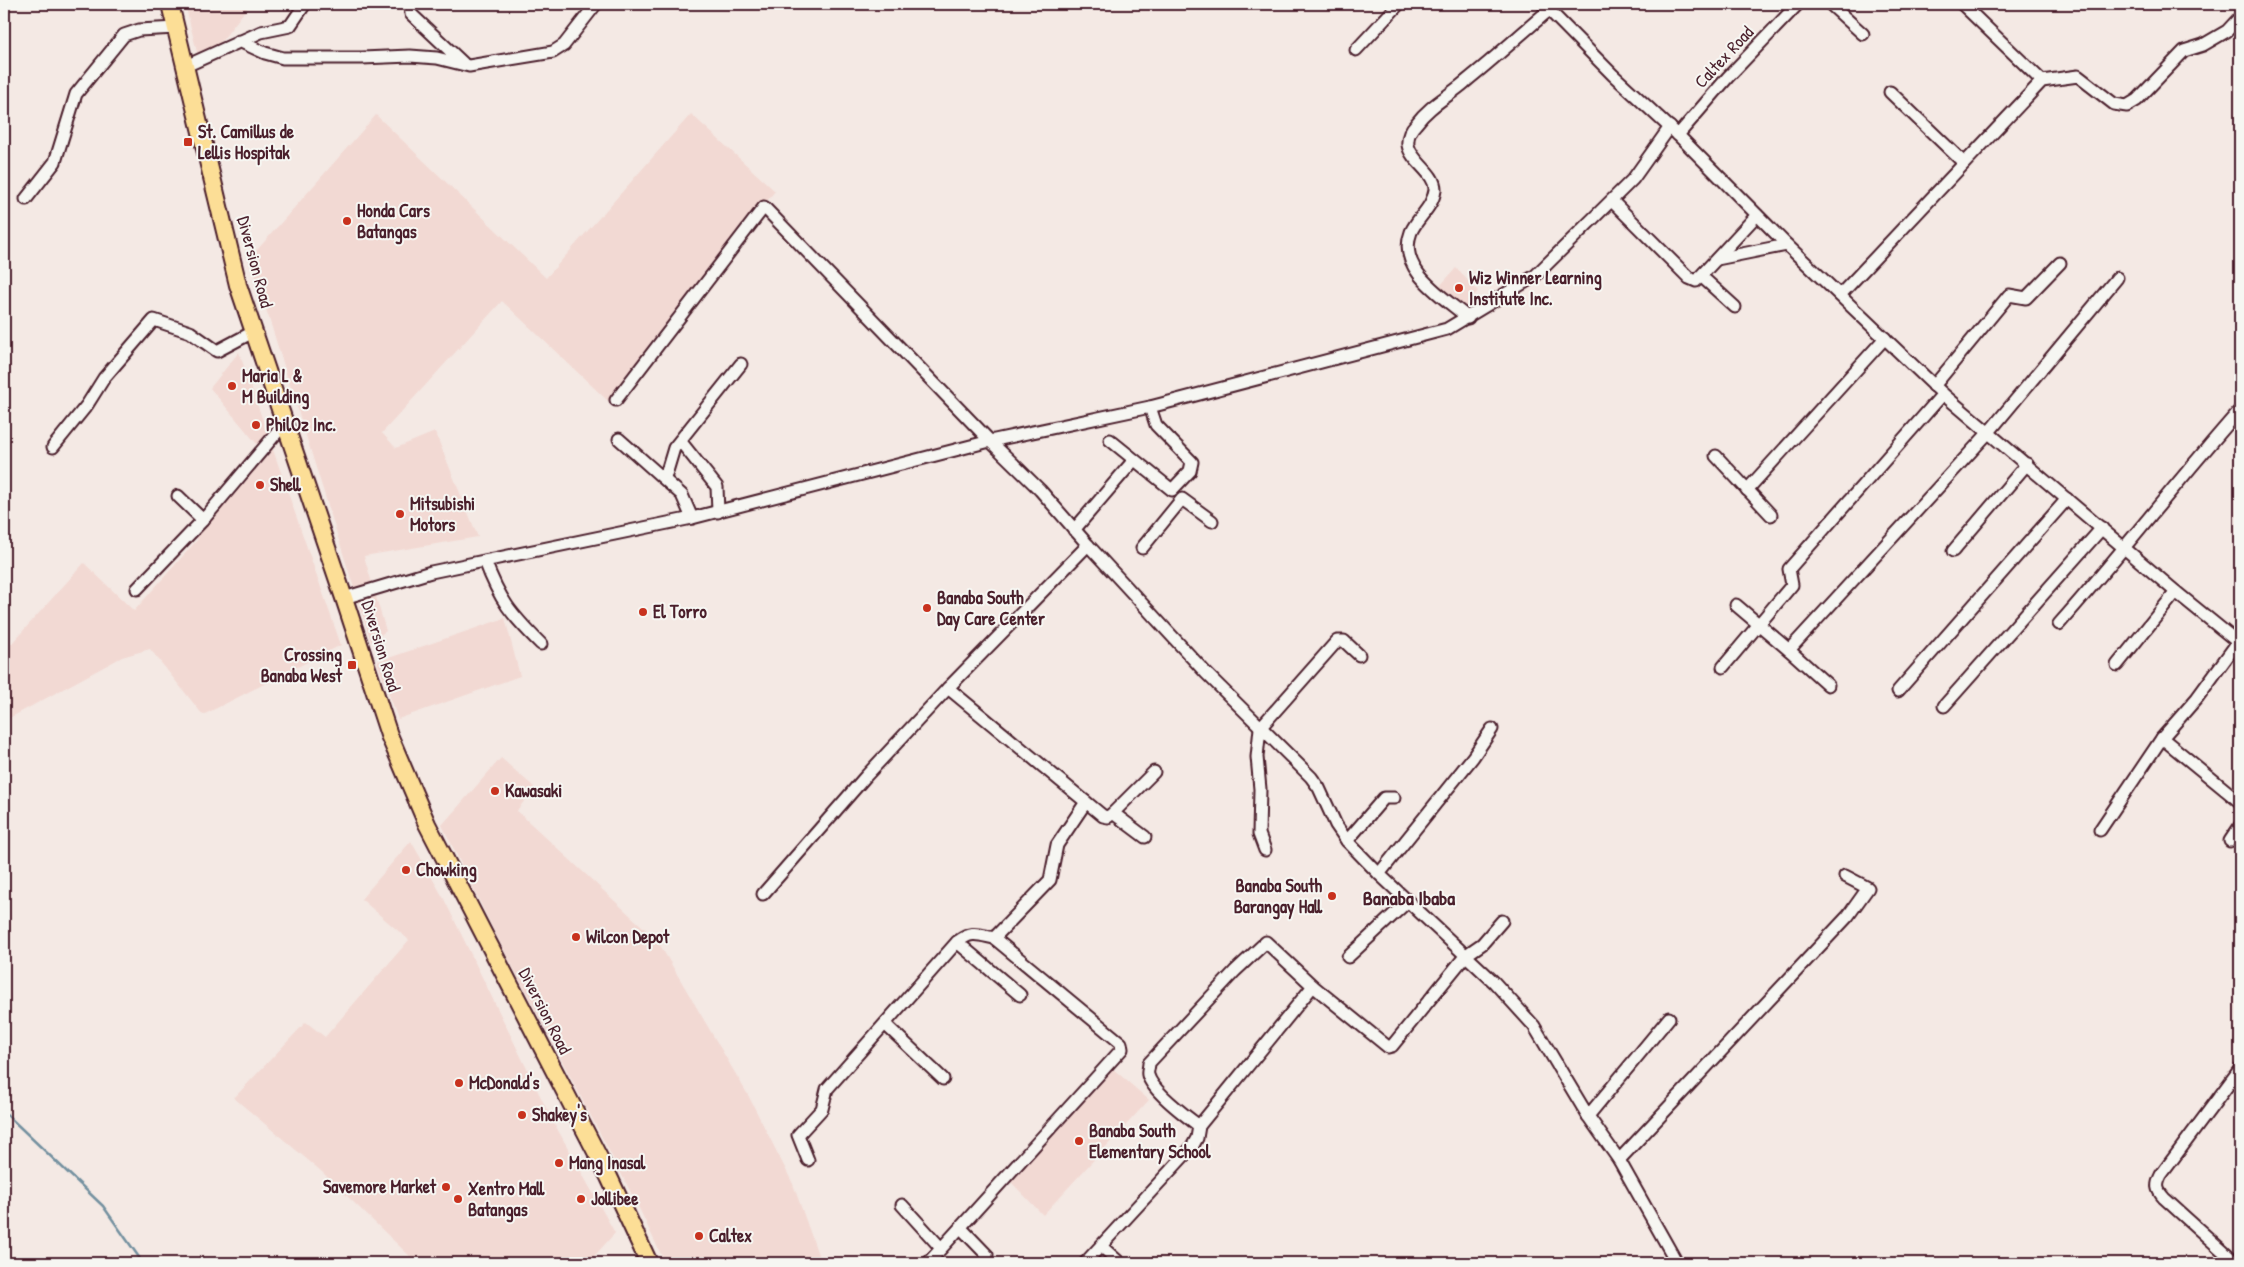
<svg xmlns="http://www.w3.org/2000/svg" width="2244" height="1267" viewBox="0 0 2244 1267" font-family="'Patrick Hand',sans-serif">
<rect width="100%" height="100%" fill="#f4e9e4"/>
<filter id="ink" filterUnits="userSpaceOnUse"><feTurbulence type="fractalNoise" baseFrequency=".02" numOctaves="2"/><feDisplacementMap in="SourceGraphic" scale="10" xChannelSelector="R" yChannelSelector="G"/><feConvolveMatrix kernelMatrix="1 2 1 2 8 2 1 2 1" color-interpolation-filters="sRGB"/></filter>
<g filter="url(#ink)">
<!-- built -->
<g fill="#f2d9d3">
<path d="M185 4H250L201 68Z"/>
<path d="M691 114 775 191 608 401 502 301 382 433 396 448 435 432 478 537 364 556 386 631 371 642 250 258 376 115 546 278Z"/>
<path d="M1456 268 1478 291 1465 307 1440 286Z"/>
<path d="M239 352 341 645 203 715 150 649 122 657 4 721V652L84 563 134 611 198 539 192 534 262 450 210 388Z"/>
<path d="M505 618 520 676 398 719 377 662Z"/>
<path d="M501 758 534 787 517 811 657 940 748 1095 793 1184 821 1263H665L638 1206 496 935 442 825Z"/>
<path d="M411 841 444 899 549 1114 615 1233 588 1263H417L321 1171 234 1098 306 1022 325 1037 409 940 361 899Z"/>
<path d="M1112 1068 1149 1100 1043 1215 1011 1182Z"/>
</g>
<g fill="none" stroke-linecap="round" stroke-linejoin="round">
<!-- stream -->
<path stroke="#73909f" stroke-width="2.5" d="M4 1112 103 1206 143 1263"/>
<defs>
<g id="minor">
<path d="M410 4 411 14 463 63"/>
<path d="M1543 4 1613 75 1678 135 1787 245 1943 394 2176 592 2240 644"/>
<path d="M1830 4 1863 34"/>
<path d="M1962 4 2042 81"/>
<path d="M239 41 265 53 283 58H362L410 56 437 58 469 66 553 52 564 45 596 4"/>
<path d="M1356 50 1399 4"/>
<path d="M186 66 261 32 290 26 305 4"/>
<path d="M1890 92 1964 163"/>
<path d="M1678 135 1728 77 1798 4"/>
<path d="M26 199 55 162 76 94 124 35 139 30 176 28"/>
<path d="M1612 201 1689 278 1696 281 1757 215"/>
<path d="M1717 259 1787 245"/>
<path d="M1701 276 1735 307"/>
<path d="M1840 295 2042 81 2078 76 2114 104 2127 106 2137 100 2184 51 2203 45 2227 31 2240 17"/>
<path d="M1468 318C1444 297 1396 270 1411 232 1417 218 1433 207 1435 190 1436 173 1411 162 1408 145 1407 137 1411 129 1416 124 1429 106 1449 96 1465 82 1494 59 1521 34 1549 10"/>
<path d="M1934 386 2009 295 2026 298 2060 263"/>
<path d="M616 400 764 207 990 441 1040 490 1088 545 1206 673 1311 777 1319 788 1336 825 1347 841 1379 874 1494 982 1534 1026 1588 1116 1619 1160 1677 1263"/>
<path d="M619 439 682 495 692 518"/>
<path d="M1110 440 1172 490 1190 471 1192 462 1156 425 1150 407"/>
<path d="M681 442 717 487 718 512"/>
<path d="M53 447 87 405 104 378 154 320 190 332 217 351 253 332"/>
<path d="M1716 456 1771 515"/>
<path d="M665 478 674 448 741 364"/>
<path d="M1747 490 1885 338"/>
<path d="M178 496 203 520"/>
<path d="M1074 530 1134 460"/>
<path d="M1142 548 1182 499 1212 521"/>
<path d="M1953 551 2027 464"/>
<path d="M485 561C500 601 511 614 541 644"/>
<path d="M137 589 203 520 285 423"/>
<path d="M344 598 431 572 692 518 990 441 1150 407 1447 329 1535 276 1633 179 1670 127"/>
<path d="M1736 605 1789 650"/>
<path d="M2059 624C2121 554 2178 480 2240 410"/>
<path d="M2117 665 2176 592"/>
<path d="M1723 667 1792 585 1789 569 1943 394"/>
<path d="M1828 685 1789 650 1989 432 2117 278"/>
<path d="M948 688 1103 816 1108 817 1113 813 1154 772"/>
<path d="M1898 691 2067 499"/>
<path d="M1944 706 2102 528"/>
<path d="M2162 738 2240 802"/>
<path d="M1113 813 1145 837"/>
<path d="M2100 830 2162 738 2197 698 2238 642"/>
<path d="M1347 841 1384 798H1394"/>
<path d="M2230 841 2240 826"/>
<path d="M1265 850 1259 834 1260 789 1257 757 1260 728 1337 641H1344L1359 655"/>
<path d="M1379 874 1473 757 1492 729"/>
<path d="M763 894 866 776 948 688 1088 545"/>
<path d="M994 938 1050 880 1057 845 1086 802"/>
<path d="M957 942 1020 995"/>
<path d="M1348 957 1408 901"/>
<path d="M886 1025 943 1079"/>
<path d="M1588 1116 1669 1018"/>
<path d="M1199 1126C1186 1116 1152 1091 1148 1075 1147 1072 1149 1067 1149 1063L1235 971 1266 942 1313 986 1388 1047 1392 1046 1466 955 1482 944 1502 921"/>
<path d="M808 1160 798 1135 822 1109 827 1089 957 942C972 931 976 934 994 938L1121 1043 1122 1049 928 1263"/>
<path d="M1619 1160 1848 916 1868 888 1845 876"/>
<path d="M902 1205 941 1248"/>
<path d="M961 1228 987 1255 985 1263"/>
<path d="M1101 1246 1120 1263"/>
<path d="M1085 1263 1192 1147 1197 1138 1199 1126 1313 986"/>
<path d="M2236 1263 2164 1198C2156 1189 2156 1185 2161 1175L2240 1069"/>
</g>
<path id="highway" d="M170 4 238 285 344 598 389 735 427 824 609 1177 649 1263"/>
</defs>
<!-- minor casing -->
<use href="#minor" stroke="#4a1f2b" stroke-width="15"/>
<!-- highway casing -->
<use href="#highway" stroke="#4a1f2b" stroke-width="20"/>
<!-- minor -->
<use href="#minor" stroke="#f6f6f2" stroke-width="11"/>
<!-- highway -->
<use href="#highway" stroke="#fcde96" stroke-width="16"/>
</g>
</g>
<!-- markers -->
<g fill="#c8321e" stroke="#f6f6f2" stroke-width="2">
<rect x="183" y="137" width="10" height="10" rx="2.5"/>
<circle cx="347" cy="221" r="5"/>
<circle cx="1459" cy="288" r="5"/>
<circle cx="232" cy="386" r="5"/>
<circle cx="256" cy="425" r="5"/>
<circle cx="260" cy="485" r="5"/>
<circle cx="400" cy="514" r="5"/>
<circle cx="927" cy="608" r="5"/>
<circle cx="643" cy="612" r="5"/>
<rect x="347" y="660" width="10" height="10" rx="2.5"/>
<circle cx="495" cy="791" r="5"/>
<circle cx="406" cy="870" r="5"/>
<circle cx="1332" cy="896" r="5"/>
<circle cx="576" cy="937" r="5"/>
<circle cx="459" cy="1083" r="5"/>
<circle cx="522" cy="1115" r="5"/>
<circle cx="1079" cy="1141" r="5"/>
<circle cx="559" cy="1163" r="5"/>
<circle cx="446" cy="1187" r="5"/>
<circle cx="458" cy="1199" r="5"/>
<circle cx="581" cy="1199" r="5"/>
<circle cx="699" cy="1236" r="5"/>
</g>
<g text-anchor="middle" stroke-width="4" stroke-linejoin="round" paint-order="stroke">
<!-- street labels -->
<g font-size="18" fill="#4a1f2b" stroke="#f6f6f2">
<text transform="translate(1724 57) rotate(-47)" y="6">Caltex Road</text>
<text transform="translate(255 262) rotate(75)" y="6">Diversion Road</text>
<text transform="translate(381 646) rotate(73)" y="6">Diversion Road</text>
<text transform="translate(545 1011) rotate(63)" y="6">Diversion Road</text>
</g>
<!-- poi labels -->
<g font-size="18" font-weight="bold" fill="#4a1f2b" stroke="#f6f6f2" text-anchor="start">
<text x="198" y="138">St. Camillus de<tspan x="198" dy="21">Lellis Hospitak</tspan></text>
<text x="357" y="217">Honda Cars<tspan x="357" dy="21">Batangas</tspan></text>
<text x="1469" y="284">Wiz Winner Learning<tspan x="1469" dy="21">Institute Inc.</tspan></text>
<text x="242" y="382">Maria L &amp;<tspan x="242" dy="21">M Building</tspan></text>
<text x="266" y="431">PhilOz Inc.</text>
<text x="270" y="491">Shell</text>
<text x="410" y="510">Mitsubishi<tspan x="410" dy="21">Motors</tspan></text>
<text x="937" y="604">Banaba South<tspan x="937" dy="21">Day Care Center</tspan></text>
<text x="653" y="618">El Torro</text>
<text x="342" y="661" text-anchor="end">Crossing<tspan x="342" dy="21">Banaba West</tspan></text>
<text x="505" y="797">Kawasaki</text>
<text x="416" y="876">Chowking</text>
<text x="1322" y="892" text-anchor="end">Banaba South<tspan x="1322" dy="21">Barangay Hall</tspan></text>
<text x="586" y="943">Wilcon Depot</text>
<text x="469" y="1089">McDonald's</text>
<text x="532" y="1121">Shakey's</text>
<text x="1089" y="1137">Banaba South<tspan x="1089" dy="21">Elementary School</tspan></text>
<text x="569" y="1169">Mang Inasal</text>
<text x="436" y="1193" text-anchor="end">Savemore Market</text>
<text x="468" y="1195">Xentro Mall<tspan x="468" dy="21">Batangas</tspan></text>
<text x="591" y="1205">Jollibee</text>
<text x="709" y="1242">Caltex</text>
</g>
<!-- quarter labels -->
<g font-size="20" font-weight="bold" fill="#4a1f2b" stroke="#f6f6f2">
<text x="1409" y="905">Banaba Ibaba</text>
</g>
</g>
<!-- margin -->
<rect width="2244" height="1267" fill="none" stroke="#f6f6f2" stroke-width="20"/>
<rect x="10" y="10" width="2224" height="1247" fill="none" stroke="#4a1f2b" stroke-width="2" filter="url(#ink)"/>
</svg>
